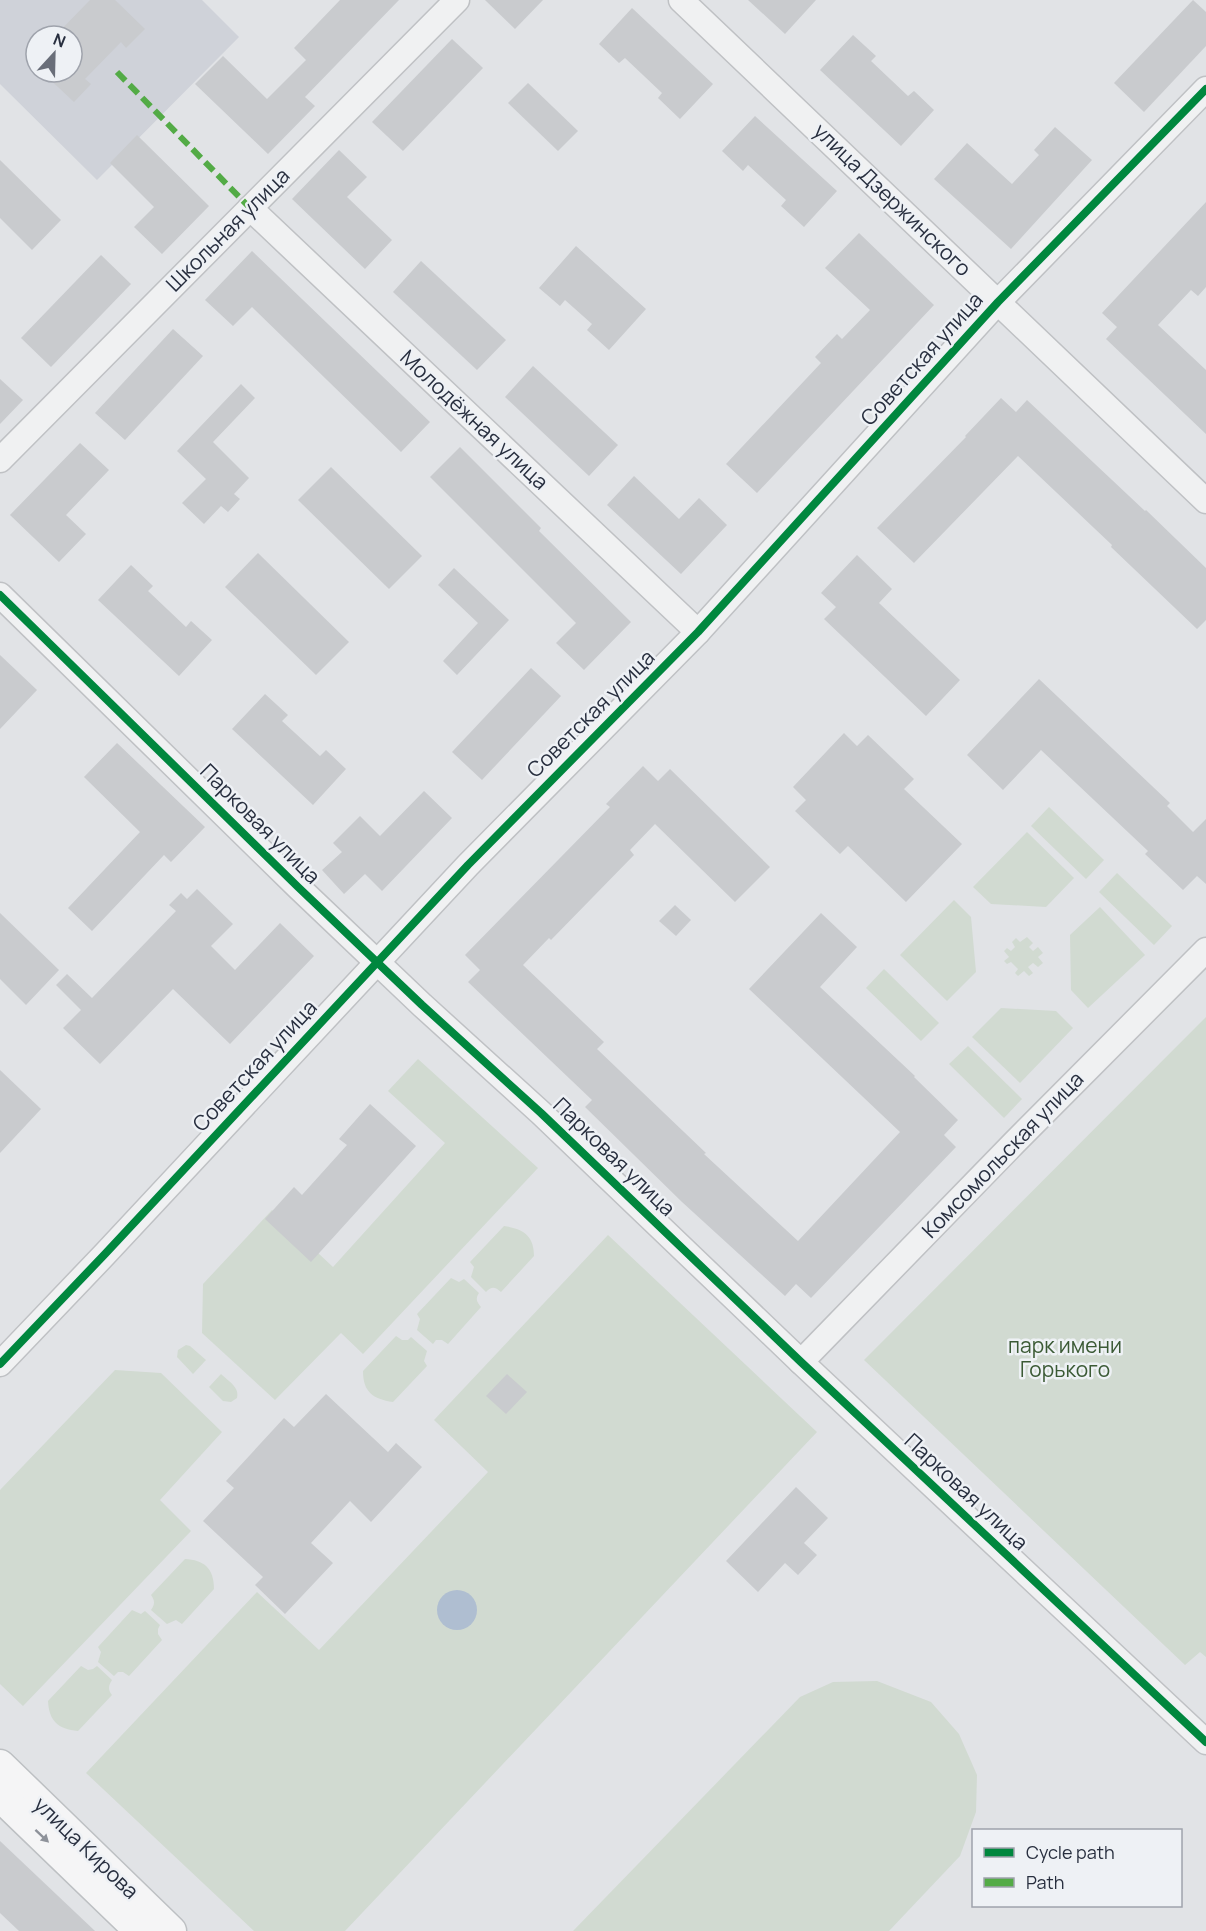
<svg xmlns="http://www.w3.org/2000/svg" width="1206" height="1931" viewBox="0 0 1206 1931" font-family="Manrope,sans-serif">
<rect width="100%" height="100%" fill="#e1e3e6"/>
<!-- built -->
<path fill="#cfd2d9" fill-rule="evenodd" d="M0 0H202L239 37 97 180 0 84ZM36 36H72V72H36Z"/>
<!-- green -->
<g fill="#d1dad1">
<path d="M1049 807 1104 860 1086 879 1031 826Z"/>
<path d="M1027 832 1074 878 1046 907 991 904 973 887Z"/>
<path d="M1117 873 1172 926 1154 945 1099 892Z"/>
<path d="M954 900 971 917 976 972 947 1001 900 955Z"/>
<path d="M1100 907 1145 955 1088 1008 1071 990 1070 935Z"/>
<path d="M1027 937 1033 943 1029 947 1033 951 1038 947 1043 953 1038 957 1043 963 1038 967 1033 963 1028 967 1033 973 1029 976 1024 971 1018 976 1015 973 1018 969 1011 962 1007 964 1004 961 1009 957 1004 951 1007 948 1011 951 1015 947 1012 942 1016 938 1020 942Z"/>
<path d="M884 969 939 1023 921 1041 866 988Z"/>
<path d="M1001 1008 1056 1011 1073 1028 1020 1083 972 1037Z"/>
<path d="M1206 1017V1657L1200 1652 1185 1665 864 1360Z"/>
<path d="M968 1046 1022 1099 1004 1118 949 1064Z"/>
<path d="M418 1059 538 1168 363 1354 341 1333 275 1400 202 1333 203 1284 272 1210 333 1267 445 1143 388 1091Z"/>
<path d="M504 1226C524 1229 534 1236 534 1256L501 1292C495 1287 492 1286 486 1292L471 1277 474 1267 470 1262Z"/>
<path d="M608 1235 817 1432 345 1931H254L86 1773 257 1592 319 1650 488 1472 434 1420Z"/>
<path d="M451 1278 459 1282 464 1279 479 1293C475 1299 477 1302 481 1307L448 1344 442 1340H436L433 1344 417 1330 420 1319 417 1314Z"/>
<path d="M396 1336 402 1340H408L411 1337 427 1351 424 1361 427 1366 393 1402C373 1399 363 1392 363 1371Z"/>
<path d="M186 1345 190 1346 206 1360 193 1374 177 1357 178 1350Z"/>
<path d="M115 1370 161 1373 222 1432 160 1500 191 1531 23 1706 0 1684V1490Z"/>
<path d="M221 1374C228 1381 240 1387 237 1398L231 1402 223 1401 209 1387Z"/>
<path d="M185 1559C204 1560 214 1568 214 1589L182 1624 176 1620 167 1624 151 1610C155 1604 155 1601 151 1595Z"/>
<path d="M132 1610 141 1614 145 1611 160 1625 158 1629V1634L162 1640 129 1676 123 1672H118L114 1676 98 1662 101 1652 98 1647Z"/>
<path d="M81 1666 88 1670 93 1669 97 1666 112 1680C108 1686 108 1690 112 1695L78 1731C58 1729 49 1721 48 1701Z"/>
<path d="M877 1681 931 1702 959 1734 977 1775 976 1812 960 1856 889 1931H573L800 1697 833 1682Z"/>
</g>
<!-- water -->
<circle fill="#afbed1" cx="457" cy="1610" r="20"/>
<!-- building -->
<g fill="#c9cbce">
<path d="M90 0H115L145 29 126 48 121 42 85 79 91 84 74 102 42 72H72V36H55Z"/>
<path d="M340 0H399L305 97 315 106 268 154 195 84 223 56 267 99 306 60 294 48Z"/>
<path d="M485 0H543L515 29Z"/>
<path d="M748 0H816L785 34Z"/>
<path d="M1193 0 1206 12V46L1144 112 1114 83Z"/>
<path d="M632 8 713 84 680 119 658 98 662 93 625 58 619 63 599 44Z"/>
<path d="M853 35 876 56 871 61 908 96 914 91 934 110 901 146 820 70Z"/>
<path d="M452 39 483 68 403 151 372 122Z"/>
<path d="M528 83 578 131 558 151 508 103Z"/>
<path d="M755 116 837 191 804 227 781 206 786 200 748 165 743 171 722 151Z"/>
<path d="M1055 127 1092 160 1011 249 934 179 967 143 1012 184 1039 155 1034 150Z"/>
<path d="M137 135 209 206 162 254 134 227 154 207 110 163Z"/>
<path d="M339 150 367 177 347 197 392 240 365 269 292 199Z"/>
<path d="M0 160 61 220 32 250 0 218Z"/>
<path d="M1206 202V287L1198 296 1191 290 1158 325 1206 370V434L1106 339 1117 327 1102 313Z"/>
<path d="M859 233 934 305 757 493 726 464 821 363 815 357 837 334 842 339 870 310 825 268Z"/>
<path d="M576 246 646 309 609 350 587 330 592 324 565 300 560 306 539 288Z"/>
<path d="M252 251 430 422 401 452 252 307 233 326 205 300Z"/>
<path d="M101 255 131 284 51 367 21 338Z"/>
<path d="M421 261 506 340 477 370 393 292Z"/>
<path d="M173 329 203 356 125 440 95 413Z"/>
<path d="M533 366 618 445 589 476 505 397Z"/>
<path d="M0 379 23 400 0 424Z"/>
<path d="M241 384 255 398 213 442 249 478 234 494 240 499 228 512 221 506 204 524 182 503 206 479 177 451Z"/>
<path d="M1001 398 1016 412 1027 400 1145 511 1146 510 1206 568V620L1197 629 1111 547 1112 545 1094 528 1018 456 914 563 877 528 966 437 965 436Z"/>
<path d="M80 443 109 470 66 515 86 534 59 562 10 515Z"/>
<path d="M460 447 541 528 539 531 631 622 584 670 556 643 576 623 430 477Z"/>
<path d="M331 467 422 556 389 589 298 500Z"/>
<path d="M634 476 679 519 699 498 727 525 681 574 607 505Z"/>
<path d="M258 553 349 642 316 675 225 587Z"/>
<path d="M857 555 892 589 879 603 960 680 926 716 824 619 836 607 821 593Z"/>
<path d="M131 565 153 586 148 591 186 627 191 621 212 640 179 676 98 600Z"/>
<path d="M454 568 509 620 457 675 443 661 478 623 438 585Z"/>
<path d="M0 655 37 690 0 729Z"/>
<path d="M531 668 561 696 482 780 452 752Z"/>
<path d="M1039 679 1170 803 1167 806 1193 832 1206 819V884L1197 876 1183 890 1145 854 1148 851 1041 750 1003 790 967 755Z"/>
<path d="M265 694 288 715 282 721 320 756 326 750 346 769 313 805 232 729Z"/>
<path d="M844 733 857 746 868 735 914 779 904 789 962 844 906 902 848 846 840 854 795 811 806 800 793 787Z"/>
<path d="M117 743 205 827 171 862 164 855 92 931 68 908 140 832 84 777Z"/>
<path d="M643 766 658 781 670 769 770 867 735 902 655 824 630 850 634 855 551 940 549 938 523 965 604 1042 597 1049 706 1153 704 1154 798 1241 900 1132 749 989 821 913 857 947 820 987 915 1076 914 1077 958 1120 944 1135 956 1147 811 1298 796 1284 785 1296 682 1202 585 1107 592 1100 468 982 480 970 465 955 610 807 606 804Z"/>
<path d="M424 791 452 818 382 891 365 874 344 894 322 870 342 852 333 843 360 816 380 836Z"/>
<path d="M197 889 233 924 211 946 235 970 280 923 314 956 230 1044 173 989 100 1064 63 1028 81 1010 56 985 67 974 92 998 176 911 169 905 181 893 187 899Z"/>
<path d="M675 905 691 920 676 936 659 921Z"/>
<path d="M0 913 59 970 26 1005 0 979Z"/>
<path d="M0 1070 41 1109 0 1153Z"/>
<path d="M370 1104 416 1146 311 1262 265 1219 294 1187 302 1195 347 1145 339 1139Z"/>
<path d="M507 1374 527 1392 506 1414 486 1396Z"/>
<path d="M326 1394 388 1452 396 1443 422 1467 371 1522 350 1501 311 1543 333 1563 285 1614 255 1585 263 1577 203 1521 234 1488 226 1481 284 1418 294 1427Z"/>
<path d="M796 1487 828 1518 804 1543 817 1555 798 1575 785 1563 758 1592 726 1561Z"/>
<path d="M0 1841 95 1931H19L0 1913Z"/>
</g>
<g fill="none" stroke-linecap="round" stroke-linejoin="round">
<defs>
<g id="minor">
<path d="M681 0 1206 501"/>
<path d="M250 208 698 632"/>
<path d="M0 460 457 0"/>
<path d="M0 595 298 887 422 1005 541 1113 801 1362 1206 1742"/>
<path d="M801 1362 1015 1142 1206 950"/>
<path d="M0 1364 105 1254 468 865 698 632 998 302 1206 89"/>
</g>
<g id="major">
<path d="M0 1765 171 1931"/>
<path d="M0 1796 140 1931"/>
</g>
</defs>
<!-- minor casing -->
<use href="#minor" stroke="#bfc1c4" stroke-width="27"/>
<!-- major casing -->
<use href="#major" stroke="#bdc0c3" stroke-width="33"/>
<!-- minor -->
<use href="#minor" stroke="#f0f1f2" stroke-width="24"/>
<!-- major -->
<use href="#major" stroke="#f5f5f6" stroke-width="30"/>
<!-- quiet -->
<path stroke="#53ab46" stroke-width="6" stroke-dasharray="12 6" stroke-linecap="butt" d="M117 72 250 208"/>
<defs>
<g id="cycleway">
<path d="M0 595 298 887 422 1005 541 1113 801 1362 1206 1742"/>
<path d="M0 1364 105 1254 468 865 698 632 998 302 1206 89"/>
</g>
</defs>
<!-- cycleway casing -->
<use href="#cycleway" stroke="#eef1f5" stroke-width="11"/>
<!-- cycleway -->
<use href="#cycleway" stroke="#00873e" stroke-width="8"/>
</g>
<!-- one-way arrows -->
<defs><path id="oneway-solid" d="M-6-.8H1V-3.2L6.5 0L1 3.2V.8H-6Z" transform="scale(1.5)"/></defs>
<use fill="#8e929a" href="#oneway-solid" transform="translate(42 1836) rotate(43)"/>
<g text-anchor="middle" stroke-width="5" stroke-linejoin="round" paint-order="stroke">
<!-- street labels -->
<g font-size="21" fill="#282f3f" stroke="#eef1f5">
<text transform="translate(892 200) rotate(44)" y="7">улица Дзержинского</text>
<text transform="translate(228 230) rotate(-45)" y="7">Школьная улица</text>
<text transform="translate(922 359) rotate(-48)" y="7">Советская улица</text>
<text transform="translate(474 420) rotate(43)" y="7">Молодёжная улица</text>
<text transform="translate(591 714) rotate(-45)" y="7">Советская улица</text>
<text transform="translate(260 824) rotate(45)" y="7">Парковая улица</text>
<text transform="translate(255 1066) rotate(-47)" y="7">Советская улица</text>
<text transform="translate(1003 1155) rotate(-46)" y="7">Комсомольская улица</text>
<text transform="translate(614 1157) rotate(44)" y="7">Парковая улица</text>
<text transform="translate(966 1492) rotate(43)" y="7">Парковая улица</text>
<text transform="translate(86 1848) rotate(44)" y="7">улица Кирова</text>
</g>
<!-- park labels -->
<g font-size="21" fill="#3b5a35" stroke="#eef1f5">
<text x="1065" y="1353">парк имени<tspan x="1065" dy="24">Горького</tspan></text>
</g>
</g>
<!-- legend -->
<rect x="972" y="1829" width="210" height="78" fill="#eef1f5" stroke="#9fa3ac" stroke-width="1.5"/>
<rect x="984" y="1848" width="30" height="9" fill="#00873e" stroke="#9fa3ac" stroke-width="1.5"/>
<text x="1026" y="1859" font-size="18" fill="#282f3f">Cycle path</text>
<rect x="984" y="1878" width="30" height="9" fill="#53ab46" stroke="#9fa3ac" stroke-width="1.5"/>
<text x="1026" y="1889" font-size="18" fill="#282f3f">Path</text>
<!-- north arrow -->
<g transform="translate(54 54) rotate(22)"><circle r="28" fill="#eef1f5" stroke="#9fa3ac" stroke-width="1.5"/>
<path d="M0-4.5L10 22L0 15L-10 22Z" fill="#696e79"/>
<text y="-9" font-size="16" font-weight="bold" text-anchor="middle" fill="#282f3f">N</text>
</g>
</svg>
